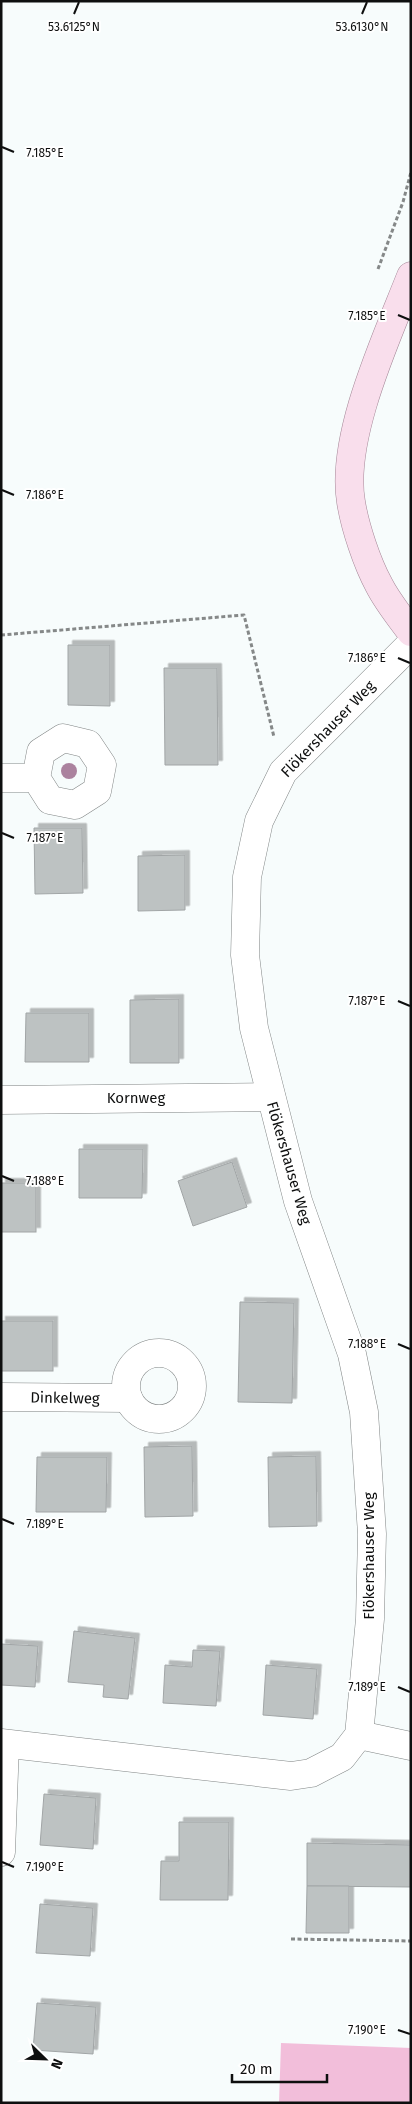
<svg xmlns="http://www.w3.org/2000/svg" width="412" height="2104" viewBox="0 0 412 2104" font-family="'Fira Sans',sans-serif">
<defs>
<filter id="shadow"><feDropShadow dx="4.5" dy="-4.5" stdDeviation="0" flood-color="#0004"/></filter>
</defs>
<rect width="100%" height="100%" fill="#f7fcfc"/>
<!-- green -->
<path fill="#f2beda" d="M281 2043 411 2048V2103H279Z"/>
<!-- building -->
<g fill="#bdc2c2" stroke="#a1a5a6" filter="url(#shadow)">
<path d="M68 645H110V706L68 705Z"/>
<path d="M164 668H217L218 765H165Z"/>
<path d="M34 828H82L83 893 35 894Z"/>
<path d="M185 855V910L138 911V856Z"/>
<path d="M179 999V1063H130V1000Z"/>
<path d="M26 1013H89V1062H25Z"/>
<path d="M79 1149H143L142 1198H79Z"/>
<path d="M232 1162 247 1207 193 1226 178 1181Z"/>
<rect x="1" y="1183" width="35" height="49"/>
<path d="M240 1302 294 1303 292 1403 238 1402Z"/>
<rect x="1" y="1321" width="52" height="50"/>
<path d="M192 1446 193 1516 145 1517 144 1447Z"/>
<path d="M316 1456 317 1526 269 1527 268 1457Z"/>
<path d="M37 1457H107L106 1512H36Z"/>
<path d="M74 1631 135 1638 128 1699 103 1697 104 1685 68 1682Z"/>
<path d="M1 1644 38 1646 35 1687 1 1685Z"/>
<path d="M193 1650 220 1651 216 1706 163 1703 165 1665 192 1667Z"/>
<path d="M266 1665 317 1669 313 1719 263 1715Z"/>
<path d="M44 1794 96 1798 93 1849 40 1845Z"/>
<path d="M179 1822H229L228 1900H160L161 1861H179Z"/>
<path d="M307 1843 411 1845V1887L307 1886Z"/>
<path d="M307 1886H349V1933H306Z"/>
<path d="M40 1904 93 1908 90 1956 36 1953Z"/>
<path d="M37 2003 96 2007 93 2054 33 2050Z"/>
</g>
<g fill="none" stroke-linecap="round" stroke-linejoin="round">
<defs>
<g id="minor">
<path d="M63 738 88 744 102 765 97 791 75 805 50 800 36 778 41 752Z"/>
<path d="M1 778H36"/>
<path d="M1 1100 271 1097"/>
<circle cx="159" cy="1386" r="33"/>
<path d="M1 1397 128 1398"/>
<path d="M359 1735 411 1746"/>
<path d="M1 1743 291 1776 311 1773 342 1757 359 1735 370 1619 372 1534 364 1412 352 1354 298 1201 254 1028 245 955 247 877 259 821 283 772 411 644"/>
<path d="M1 1852 5 1744"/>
</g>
<path id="major" d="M411 276C387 337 340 437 351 502 355 527 367 563 379 585 387 601 400 617 411 632"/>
</defs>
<!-- minor casing -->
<use href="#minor" stroke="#818585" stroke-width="29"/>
<!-- major casing -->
<use href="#major" stroke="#a48797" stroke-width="29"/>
<!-- path -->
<g stroke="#858888" stroke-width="3" stroke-dasharray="4 2.5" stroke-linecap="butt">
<path d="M378 269 403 202 411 172"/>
<path d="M1 635 244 615 274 737"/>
<path d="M291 1939 411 1941"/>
</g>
<!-- minor -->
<use href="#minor" stroke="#fff" stroke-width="28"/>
<!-- major -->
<use href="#major" stroke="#f9deec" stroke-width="28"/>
</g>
<!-- trees -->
<circle fill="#ab829e" cx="69" cy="771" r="8"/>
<!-- ticks -->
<path fill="none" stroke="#0e0f0f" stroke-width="2" d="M74 14 79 2M362 14 367 2M2 147 14 152M398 315 410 320M2 490 14 495M398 658 410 663M2 833 14 838M398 1001 410 1006M2 1176 14 1181M398 1344 410 1349M2 1519 14 1524M398 1687 410 1692M2 1862 14 1867M398 2030 410 2034"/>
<g text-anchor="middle" stroke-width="4" stroke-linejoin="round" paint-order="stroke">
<!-- street labels -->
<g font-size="15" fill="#0e0f0f" stroke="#fff">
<text transform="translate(328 729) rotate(-46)" y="5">Flökershauser Weg</text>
<text x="136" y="1103">Kornweg</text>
<text transform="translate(289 1163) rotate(74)" y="5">Flökershauser Weg</text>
<text transform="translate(65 1398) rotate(1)" y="5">Dinkelweg</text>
<text transform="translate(369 1556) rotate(-90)" y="5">Flökershauser Weg</text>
</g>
</g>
<g font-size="12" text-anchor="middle" fill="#0e0f0f" stroke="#fff" stroke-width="4" stroke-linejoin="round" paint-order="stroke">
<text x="74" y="31">53.6125°N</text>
<text x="362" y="31">53.6130°N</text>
<text x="45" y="157">7.185°E</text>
<text x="367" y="320">7.185°E</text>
<text x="45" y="499">7.186°E</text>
<text x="367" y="662">7.186°E</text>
<text x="45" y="842">7.187°E</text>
<text x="367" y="1005">7.187°E</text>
<text x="45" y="1185">7.188°E</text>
<text x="367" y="1348">7.188°E</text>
<text x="45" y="1528">7.189°E</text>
<text x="367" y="1691">7.189°E</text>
<text x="45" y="1871">7.190°E</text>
<text x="367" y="2034">7.190°E</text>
</g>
<!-- border -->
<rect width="412" height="2104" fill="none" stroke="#0e0f0f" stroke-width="5"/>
<!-- north arrow -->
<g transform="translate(45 2059) rotate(113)" stroke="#ffffff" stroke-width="4" paint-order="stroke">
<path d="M0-4L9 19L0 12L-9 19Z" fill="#0e0f0f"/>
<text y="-8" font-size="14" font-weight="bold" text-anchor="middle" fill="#0e0f0f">N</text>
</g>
<!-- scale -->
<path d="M232 2074v8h95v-8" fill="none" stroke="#0e0f0f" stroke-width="2.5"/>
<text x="240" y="2074" font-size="15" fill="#0e0f0f" stroke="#ffffff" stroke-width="4" paint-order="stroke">20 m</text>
</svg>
